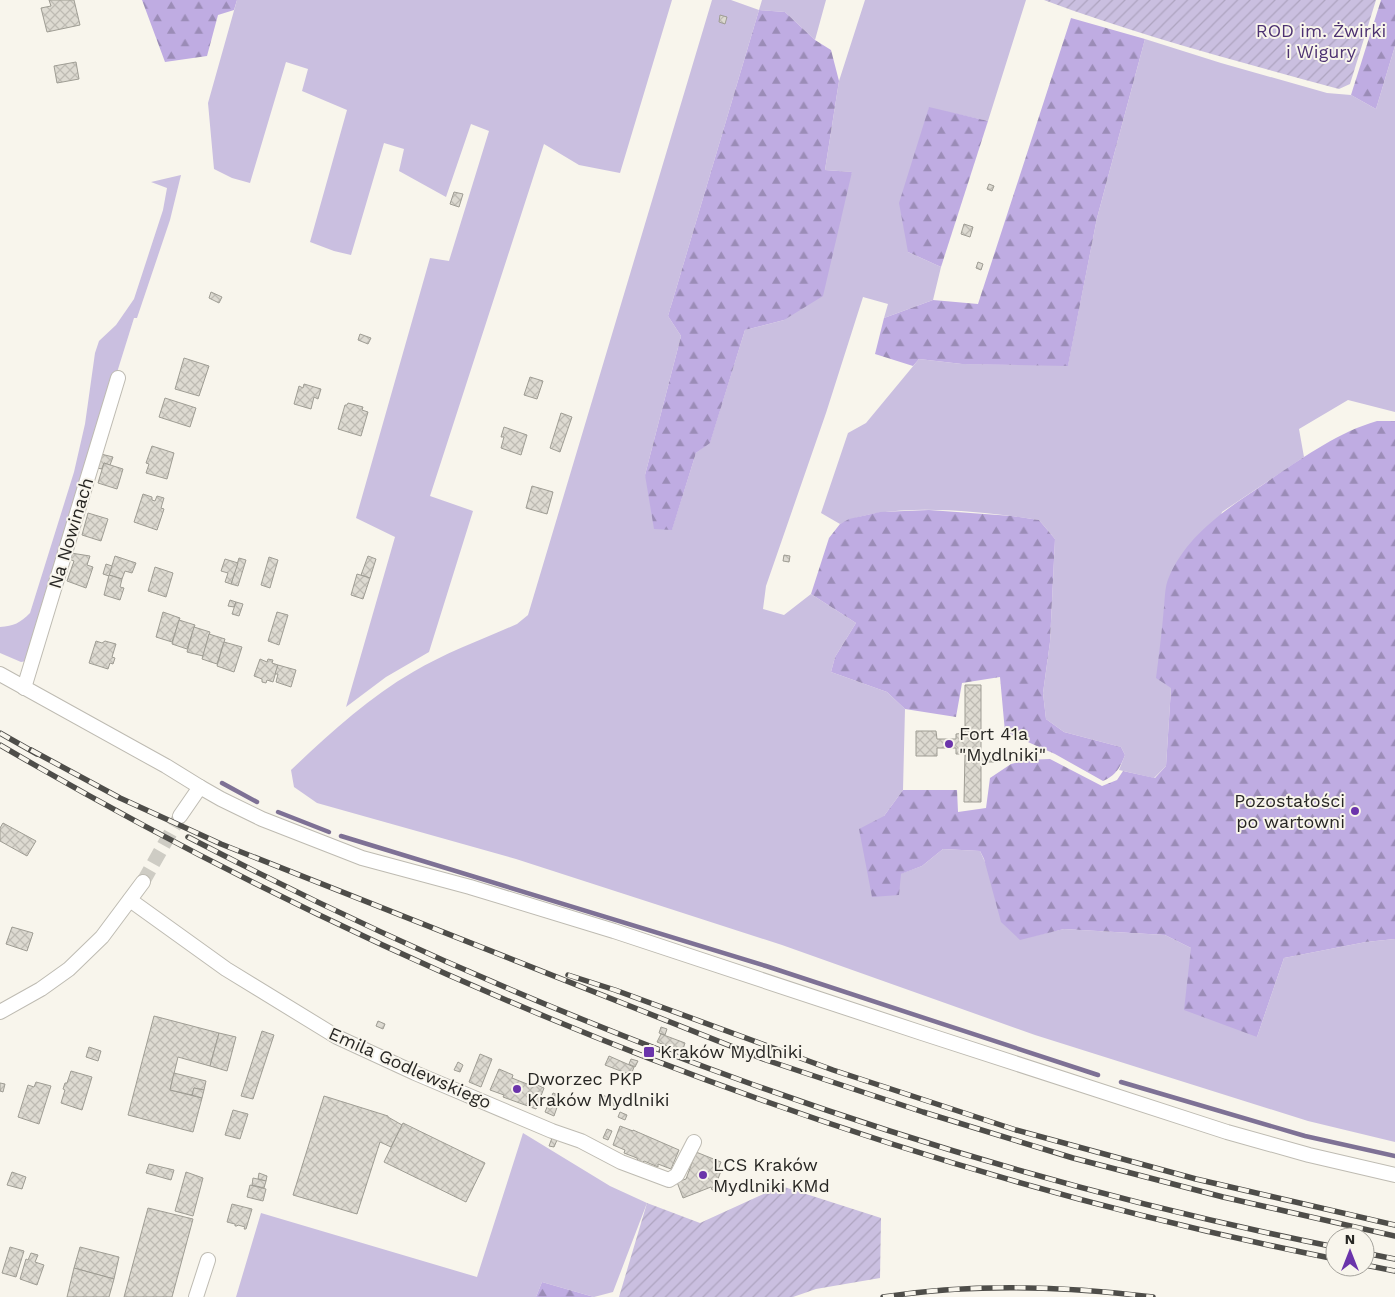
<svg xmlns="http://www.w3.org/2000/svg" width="1395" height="1297" viewBox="0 0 1395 1297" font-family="'Work Sans',sans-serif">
<defs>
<pattern id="forest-firs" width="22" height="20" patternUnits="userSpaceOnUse" patternTransform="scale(1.25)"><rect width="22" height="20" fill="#bface2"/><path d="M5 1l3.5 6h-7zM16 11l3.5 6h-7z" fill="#9b8cb7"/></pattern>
<pattern id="garden-furrows" width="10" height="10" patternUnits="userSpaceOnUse" patternTransform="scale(1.25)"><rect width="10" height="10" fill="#cabfe0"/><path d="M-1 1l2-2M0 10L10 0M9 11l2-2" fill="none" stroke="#aea4c0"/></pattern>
<pattern id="building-cross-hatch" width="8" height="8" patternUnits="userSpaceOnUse" patternTransform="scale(1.25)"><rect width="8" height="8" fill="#dddad1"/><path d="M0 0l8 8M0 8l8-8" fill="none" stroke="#bebbb3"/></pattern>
</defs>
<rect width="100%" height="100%" fill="#f8f5ec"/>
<!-- grass -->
<g fill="#cabfe0">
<path d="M237 0H672L620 173 579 165 544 144 430 496 473 511 429 652 386 677 346 707 395 537 356 518 430 258 449 261 489 131 471 124 446 197 399 171 404 149 384 143 351 255 334 251 310 242 347 110 302 91 308 69 286 62 250 183 232 178 214 169 208 103Z"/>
<path d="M712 0H731L759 10 762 0H826L815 40 785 12 759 10 668 316 681 336 645 475 672 529 696 453 710 442 745 330 784 320 852 172 825 170 839 81 865 0H1026L988 121 929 108 908 252 941 267 933 300 884 318 888 304 863 297 826 413 766 586 763 609 784 615 811 594 856 623 835 657 831 672 887 692 905 709 903 790 884 816 900 874 922 866 943 849 980 851 1020 939 1064 929 1165 935 1191 948 1257 1037 1284 958 1366 942 1395 939V1142L1308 1121 1035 1035 782 945 516 859 317 803 294 787 291 770C329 734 368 698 413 672 445 653 483 639 517 624L528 615Z"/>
<path d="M1145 39 1221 63 1327 93 1351 95 1376 109 1395 46V412L1348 400 1299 429 1304 457 1222 512 1171 688 1166 766 1154 778 1119 770 1125 755 1121 747 1064 732 1046 719 1043 693 1050 642 1055 539 1039 520C984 512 890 500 840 524L821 513 848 433 866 423 919 359 962 364 1068 365 1097 218Z"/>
<path d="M181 175 170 220 137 318H134L27 661 21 662 0 653V627C14 626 20 623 30 613L74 472 85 424 95 353 99 341 116 325 134 299 163 210 167 188 151 182Z"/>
<path d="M523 1133 610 1186 647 1203 613 1292 594 1297 542 1282 536 1297H236L261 1213 477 1277Z"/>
</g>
<!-- forest -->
<g fill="url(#forest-firs)">
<path d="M142 0H237L234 10 218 15 207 56 165 62Z"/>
<path d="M1381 0H1395V46L1376 109 1351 95Z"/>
<path d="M759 10 785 12 815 40 831 50 839 81 825 170 852 172 823 296 784 320 745 330 710 443 696 453 672 530 654 529 645 475 681 336 668 316Z"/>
<path d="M1071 18 1145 39 1097 218 1068 366 962 364 919 359 913 366 875 354 884 318 933 300 978 304Z"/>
<path d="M929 107 988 121 941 267 908 252 899 203Z"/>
<path d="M1377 421H1395V939L1366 942 1284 958 1257 1037 1184 1010 1191 948 1165 935 1064 929 1020 940 1001 922 984 859 980 851 943 849 922 866 901 874 899 895 872 897 859 829 884 816 903 790H957L958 812 986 808 990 778 1011 764 1026 760 1050 759 1102 786 1117 780 1123 771 1155 778 1166 766 1171 688 1156 678C1159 654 1162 631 1164 607 1165 597 1165 585 1169 577 1189 530 1235 504 1274 477 1307 455 1339 432 1377 421Z"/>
<path d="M929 510 1012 516 1039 520 1055 539 1050 642 1043 693 1046 719 1064 732 1121 747 1125 755C1120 768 1116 775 1103 781L1055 754 1005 732 1000 677 962 683 956 717 905 709 887 692 831 672 835 657 856 623 811 594 829 538 840 524 849 519 880 512Z"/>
<path d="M542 1282 594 1297H536Z"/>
</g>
<!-- garden -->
<g fill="url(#garden-furrows)">
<path d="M1044 0H1376L1350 84 1339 89C1240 62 1140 36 1044 0Z"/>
<path d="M781 1186 881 1218 880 1278 816 1289 793 1297H619L647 1203 700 1223Z"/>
</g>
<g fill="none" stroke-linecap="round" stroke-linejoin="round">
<!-- stream -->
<g stroke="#7e7195" stroke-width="4.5">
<path d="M222 783 257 802"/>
<path d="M278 812 329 832"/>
<path d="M341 836 766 966 1098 1075"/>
<path d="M1121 1082 1305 1136 1395 1156"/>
</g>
</g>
<!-- building -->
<g fill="url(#building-cross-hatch)" stroke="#9f9d94">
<path d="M49 0H74L80 25 47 32 41 8 51 6Z"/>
<path d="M720 15 727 17 725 24 719 22Z"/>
<path d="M76 62 79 79 57 83 54 66Z"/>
<path d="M989 184 994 186 992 191 987 189Z"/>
<path d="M454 192 463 194 459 207 450 204Z"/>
<path d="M964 224 973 227 970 237 961 234Z"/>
<path d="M978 262 983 264 981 270 976 268Z"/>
<path d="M211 292 222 297 219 303 209 298Z"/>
<path d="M360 334 371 338 368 344 358 340Z"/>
<path d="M184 358 209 366 199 396 175 389Z"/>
<path d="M530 377 543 381 537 399 524 395Z"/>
<path d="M304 384 321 389 318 399 314 397 311 409 294 404 299 386 303 388Z"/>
<path d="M165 398 196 408 190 427 159 417Z"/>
<path d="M348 403 363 407 362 410 368 412 361 436 338 429 345 405H347Z"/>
<path d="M561 413 572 417 560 452 550 448Z"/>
<path d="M504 427 527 435 521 455 501 448 504 437H501Z"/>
<path d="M152 446 174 453 167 479 146 473 149 464 146 463Z"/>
<path d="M101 454 113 457 110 465 104 463 102 469 97 468Z"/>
<path d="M104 463 123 469 117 489 98 483Z"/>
<path d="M532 486 553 492 547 514 526 508Z"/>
<path d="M143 494 152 497V500L155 501 157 496 164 498 161 508 164 509 157 530 134 522Z"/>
<path d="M88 513 108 519 101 541 82 535Z"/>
<path d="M71 553 90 556 87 565 93 567 86 588 67 581 74 561 69 559Z"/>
<path d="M784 555 790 556 789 562 783 561Z"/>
<path d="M115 556 136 563 132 573 125 571 122 579 109 575Z"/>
<path d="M368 556 376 559 370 578 361 575Z"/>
<path d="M269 557 278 560 270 588 261 585Z"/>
<path d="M239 558 246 560 238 586 231 584Z"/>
<path d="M225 559 238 563 231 584 225 582 228 573 221 571Z"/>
<path d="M106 564 112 566 109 576 103 574Z"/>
<path d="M155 567 173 573 166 597 148 591Z"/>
<path d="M357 574 370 578 363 599 351 595Z"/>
<path d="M109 575 122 579 120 587 124 588 120 600 104 595Z"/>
<path d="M230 600 236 602 234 607 228 606Z"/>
<path d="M236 602 243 604 239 616 232 614Z"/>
<path d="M163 612 180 618 172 642 156 637Z"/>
<path d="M277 612 288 615 279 645 268 641Z"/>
<path d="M179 620 195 625 187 649 172 644Z"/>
<path d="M194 627 210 632 203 656 187 652Z"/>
<path d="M209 634 225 639 217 664 202 659Z"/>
<path d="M96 641 102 643 105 641 116 644 112 657 115 658 113 664 110 663 108 669 89 663Z"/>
<path d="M224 642 242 647 234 672 217 666Z"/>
<path d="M260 659 267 662 268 659 273 660 272 663 278 665 273 682 267 680 266 683 262 682V679L254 676Z"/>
<path d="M278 665 296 670 291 687 276 682 278 674H275Z"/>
<path d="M965 685H981V754L994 753 996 758 994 762H981V802H964L965 754H956V748H937V756H916V731H936L937 739H956V734L965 733Z"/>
<path d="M3 823 36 841 27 856 0 841V828Z"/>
<path d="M12 927 33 933 27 951 6 944Z"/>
<path d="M154 1016 219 1033 210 1066 178 1057 170 1090 202 1098 193 1132 128 1115Z"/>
<path d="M378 1021 385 1024 383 1029 376 1026Z"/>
<path d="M661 1027 667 1029 665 1035 659 1033Z"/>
<path d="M262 1031 274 1035 253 1099 241 1096Z"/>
<path d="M219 1033 236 1037 227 1071 210 1066Z"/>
<path d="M661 1034 685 1043 682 1052 657 1042Z"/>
<path d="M89 1047 101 1051 98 1061 86 1057Z"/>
<path d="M480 1054 492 1059 481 1087 469 1082Z"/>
<path d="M609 1056 634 1067 631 1075 605 1065Z"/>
<path d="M631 1059 638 1061 635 1067 629 1064Z"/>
<path d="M458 1062 463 1065 460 1072 454 1070Z"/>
<path d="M499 1069 513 1075 512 1078 527 1084 528 1081 544 1088 536 1109 503 1097 504 1095 490 1090Z"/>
<path d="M71 1071 92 1077 82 1110 61 1103 65 1090 63 1089 65 1083H67Z"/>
<path d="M174 1073 206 1081 204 1090 194 1088 192 1095 170 1090Z"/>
<path d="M36 1082 51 1086 39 1124 18 1117 28 1085 34 1087Z"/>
<path d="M0 1083 5 1084 3 1092 0 1091Z"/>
<path d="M194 1088 204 1090 202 1098 192 1095Z"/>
<path d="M553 1093 561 1096 554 1116 545 1112Z"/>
<path d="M602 1095 620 1102 617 1110 599 1103Z"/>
<path d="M324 1096 388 1116V1117L402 1125 391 1147 380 1142 357 1214 293 1195Z"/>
<path d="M233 1110 248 1114 240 1139 225 1135Z"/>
<path d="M620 1112 627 1115 625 1120 618 1117Z"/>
<path d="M403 1123 485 1163 466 1202 384 1162Z"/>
<path d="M620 1126 633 1131V1130L679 1150 671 1169 658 1164V1167L644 1161 642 1163 638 1161 637 1158 624 1153 625 1150 613 1145Z"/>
<path d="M607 1129 612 1131 608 1140 603 1138Z"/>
<path d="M552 1138 557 1140 554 1147 549 1146Z"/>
<path d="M696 1152 721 1162 718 1170 721 1171 714 1189 712 1190 711 1187 683 1198 677 1182 686 1179Z"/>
<path d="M149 1164 174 1170 171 1180 146 1173Z"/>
<path d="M12 1172 26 1177 22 1189 7 1185Z"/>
<path d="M186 1172 203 1178 193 1216 175 1211Z"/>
<path d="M259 1173 267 1176 266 1181 258 1179Z"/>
<path d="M253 1178 266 1181 264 1188 252 1185Z"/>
<path d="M250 1185 266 1189 263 1201 247 1197Z"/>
<path d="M232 1204 252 1209 246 1229H244L245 1227 238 1225 237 1226H235V1224L227 1222Z"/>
<path d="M148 1208 193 1219 172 1297H124Z"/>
<path d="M10 1247 24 1251 16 1277 2 1273Z"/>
<path d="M80 1247 119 1257 114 1279 74 1268Z"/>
<path d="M31 1253 38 1255 35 1262 44 1265 37 1285 20 1279 26 1259 28 1260Z"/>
<path d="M74 1268 114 1279 109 1297H67Z"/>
</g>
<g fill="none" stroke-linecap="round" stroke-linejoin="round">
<!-- minor-tunnel -->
<path stroke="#ceccc4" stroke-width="14" stroke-dasharray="14 7" stroke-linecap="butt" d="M143 882 180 816"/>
<defs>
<g id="minor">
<path d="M0 674 166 766 200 787 221 799 262 819 362 858 470 887 614 931 922 1033 1227 1132 1309 1155 1395 1175"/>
<path d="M24 688 118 378"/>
<path d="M180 816 200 787"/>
<path d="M130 900 226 969 337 1037 415 1073 552 1131 581 1141 621 1162 669 1180 677 1175 694 1142"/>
<path d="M0 1012 41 989 69 969 102 937 143 882"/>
<path d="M196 1297 208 1260"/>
</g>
</defs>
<!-- minor casing -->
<use href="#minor" stroke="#bebbb2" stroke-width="16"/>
<!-- minor -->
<use href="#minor" stroke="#fff" stroke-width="14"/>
<defs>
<g id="rail">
<path d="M0 733 37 754"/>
<path d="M0 745C413 986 865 1165 1335 1259"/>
<path d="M31 750 120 798 221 844 766 1060 923 1112 1073 1158 1223 1197 1395 1236"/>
<path d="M188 837C549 1025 936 1167 1335 1247"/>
<path d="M568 975 615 990 833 1070 1016 1130 1196 1179 1395 1225"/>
<path d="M1365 1253 1395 1259"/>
<path d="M1365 1265 1395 1271"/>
<path d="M883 1297C973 1283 1063 1286 1153 1297"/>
</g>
</defs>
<!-- rail casing -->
<use href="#rail" stroke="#4e4d49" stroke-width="5.5"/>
<!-- rail -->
<use href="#rail" stroke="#f8f5ec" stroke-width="4" stroke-dasharray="11" stroke-linecap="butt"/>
</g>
<!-- markers -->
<g fill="#6b34ab" stroke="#f8f5ec" stroke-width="2">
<circle cx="949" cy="744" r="5"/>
<circle cx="1355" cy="811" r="5"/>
<rect x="643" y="1046" width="12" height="12" rx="2.5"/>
<circle cx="517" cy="1089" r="5"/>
<circle cx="703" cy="1175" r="5"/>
</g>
<g text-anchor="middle" stroke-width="4" stroke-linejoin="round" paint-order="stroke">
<!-- park labels -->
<g font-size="18" fill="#4c3171" stroke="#f8f5ec">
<text x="1321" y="37">ROD im. Żwirki<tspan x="1321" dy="21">i Wigury</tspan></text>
</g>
<!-- street labels -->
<g font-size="18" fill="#282724" stroke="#f8f5ec">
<text transform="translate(71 533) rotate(-73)" y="6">Na Nowinach</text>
<text transform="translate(410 1068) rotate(24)" y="6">Emila Godlewskiego</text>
</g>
<!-- poi labels -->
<g font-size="18" fill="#282724" stroke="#f8f5ec" text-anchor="start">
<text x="959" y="740">Fort 41a<tspan x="959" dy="21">"Mydlniki"</tspan></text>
<text x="1345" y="807" text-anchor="end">Pozostałości<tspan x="1345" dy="21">po wartowni</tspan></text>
<text x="660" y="1058">Kraków Mydlniki</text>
<text x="527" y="1085">Dworzec PKP<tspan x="527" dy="21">Kraków Mydlniki</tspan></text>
<text x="713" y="1171">LCS Kraków<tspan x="713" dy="21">Mydlniki KMd</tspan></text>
</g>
</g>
<!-- north arrow -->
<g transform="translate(1350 1252)"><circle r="24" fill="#f8f5ec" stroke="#a5a39c"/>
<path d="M0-4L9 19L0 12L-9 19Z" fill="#6b34ab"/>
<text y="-8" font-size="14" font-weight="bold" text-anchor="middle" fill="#282724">N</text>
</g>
</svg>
